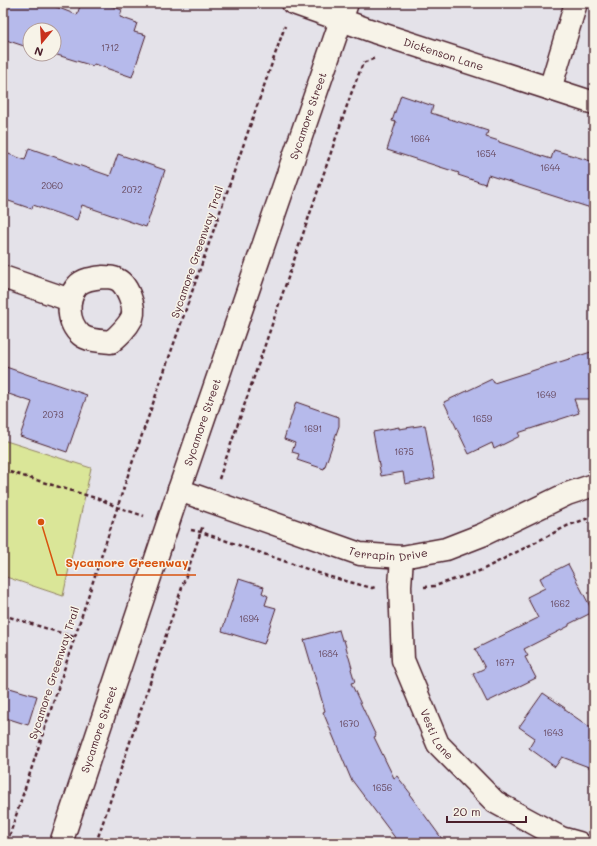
<svg xmlns="http://www.w3.org/2000/svg" width="597" height="846" viewBox="0 0 597 846" font-family="Mali,sans-serif">
<rect width="100%" height="100%" fill="#e4e2e9"/>
<filter id="ink" filterUnits="userSpaceOnUse"><feTurbulence type="fractalNoise" baseFrequency=".025" numOctaves="2"/><feDisplacementMap in="SourceGraphic" scale="8" xChannelSelector="R" yChannelSelector="G"/><feConvolveMatrix kernelMatrix="1 2 1 2 8 2 1 2 1" color-interpolation-filters="sRGB"/></filter>
<g filter="url(#ink)">
<!-- park -->
<path fill="#dae698" stroke="#928262" d="M3 440 91 468 63 596 3 576Z"/>
<!-- building -->
<g fill="#b6baeb" stroke="#4a1f2b">
<path d="M3 3H46L77 15 81 3H103L122 10 120 17 137 23 134 32 146 35 132 77 94 64 93 66 54 54V30H30V48L3 39Z"/>
<path d="M401 95 433 106 431 113 488 131 486 137 499 141V142L551 159 554 150 594 162V209L488 175 485 184 458 175 459 173 387 150 396 122 392 121Z"/>
<path d="M29 148 110 176 118 154 165 170 146 227 82 205 77 220 33 205 32 209 3 199V152L25 160Z"/>
<path d="M594 351V399H574L579 413 518 433 520 436 494 449 492 443 469 454 444 402 492 379 494 383Z"/>
<path d="M3 366 87 395 67 452 20 436 32 402 3 392Z"/>
<path d="M296 402 339 417V426L324 469 297 460 299 454 292 452 295 443 284 439Z"/>
<path d="M425 425 435 478 405 484 403 472 381 476 373 432 399 427V429Z"/>
<path d="M568 564 593 612 569 624V626L524 649 528 656 525 657 536 678 487 702 473 674 485 668 475 649 538 618 527 597 545 588 540 578Z"/>
<path d="M239 579 264 587 262 593 268 596 265 605 276 608 264 644 222 631Z"/>
<path d="M339 630 342 640H344L352 668 351 669 355 682 351 683 376 736 374 737 394 778 397 776 411 794 410 795 445 843H399L351 779 323 712 325 711 304 640Z"/>
<path d="M3 686 37 696 28 725 3 717Z"/>
<path d="M543 693 565 708V710L594 730V769L562 757 555 767 529 748 535 738 519 727Z"/>
</g>
<g fill="none" stroke-linecap="round" stroke-linejoin="round">
<defs>
<g id="street">
<path id="s1" d="M293 3 375 32 594 103"/>
<path d="M550 89 576 3"/>
<path d="M3 277 70 300"/>
<path d="M103 277C107 277 112 277 116 279 127 283 136 307 132 318 127 328 119 335 111 342 102 341 88 341 81 335 67 323 66 299 77 286 83 279 94 278 103 277Z"/>
<path id="s2" d="M179 490 360 554 402 557 446 549 482 535 567 494 594 485"/>
<path id="s3" d="M402 557 400 586 403 660 438 744 495 802 561 838 579 843"/>
</g>
<g id="secondary">
<path id="s4" d="M61 843 179 490 347 3"/>
</g>
</defs>
<!-- street casing -->
<use href="#street" stroke="#4a1f2b" stroke-width="25"/>
<!-- secondary casing -->
<use href="#secondary" stroke="#4a1f2b" stroke-width="25"/>
<!-- path -->
<g stroke="#4a1f2b" stroke-width="2.5" stroke-dasharray="4 3" stroke-linecap="butt">
<path d="M3 470 102 500 117 507 144 516"/>
<path d="M219 479 351 94 363 63 375 58"/>
<path d="M191 530 201 532 327 576 372 588 375 587"/>
<path d="M424 587 435 586 482 570 567 526 594 516"/>
<path d="M3 615 74 637"/>
<path d="M7 843 129 472 285 26"/>
<path d="M96 843 203 525"/>
</g>
<!-- street -->
<use href="#street" stroke="#f7f3e8" stroke-width="22"/>
<!-- secondary -->
<use href="#secondary" stroke="#f7f3e8" stroke-width="22"/>
</g>
</g>
<g text-anchor="middle" stroke-width="3" stroke-linejoin="round" paint-order="stroke">
<!-- number labels -->
<g font-size="9" fill="#65465b">
<text x="110" y="51">1712</text>
<text x="420" y="142">1664</text>
<text x="486" y="157">1654</text>
<text x="550" y="171">1644</text>
<text x="52" y="189">2060</text>
<text x="132" y="193">2072</text>
<text x="546" y="398">1649</text>
<text x="53" y="418">2073</text>
<text x="482" y="422">1659</text>
<text x="313" y="432">1691</text>
<text x="404" y="455">1675</text>
<text x="560" y="607">1662</text>
<text x="249" y="622">1694</text>
<text x="328" y="657">1684</text>
<text x="505" y="666">1677</text>
<text x="349" y="727">1670</text>
<text x="553" y="736">1643</text>
<text x="382" y="791">1656</text>
</g>
<!-- street labels -->
<g font-size="11" fill="#4a1f2b" stroke="#f7f3e8">
<text dy="4" stroke="none"><textPath href="#s1" startOffset="159">Dickenson Lane</textPath></text>
<text dy="4" stroke="none"><textPath href="#s4" startOffset="768">Sycamore Street</textPath></text>
<text transform="translate(197 252) rotate(-71)" y="4">Sycamore Greenway Trail</text>
<text dy="4" stroke="none"><textPath href="#s4" startOffset="444">Sycamore Street</textPath></text>
<text dy="4" stroke="none"><textPath href="#s2" startOffset="220">Terrapin Drive</textPath></text>
<text transform="translate(54 673) rotate(-72)" y="4">Sycamore Greenway Trail</text>
<text dy="4" stroke="none"><textPath href="#s4" startOffset="120">Sycamore Street</textPath></text>
<text dy="4" stroke="none"><textPath href="#s3" startOffset="185">Vesti Lane</textPath></text>
</g>
</g>
<!-- callouts -->
<path fill="none" stroke="#d8530f" stroke-width="1.5" d="M41 522L57 575H196"/>
<circle fill="#d8530f" stroke="#f7f3e8" stroke-width="1.5" cx="41" cy="522" r="4"/>
<g font-size="12" text-anchor="middle" font-weight="bold" fill="#d8530f" stroke="#f7f3e8" stroke-width="3" stroke-linejoin="round" paint-order="stroke">
<text x="127" y="567">Sycamore Greenway</text>
</g>
<!-- margin -->
<rect width="597" height="846" fill="none" stroke="#f7f3e8" stroke-width="16"/>
<rect x="8" y="8" width="581" height="830" fill="none" stroke="#4a1f2b" stroke-width="1.5" filter="url(#ink)"/>
<!-- north arrow -->
<g transform="translate(42 42) rotate(198)"><circle r="19" fill="#f7f3e8" stroke="#b29e9c"/>
<path d="M0-3L7 15L0 10L-7 15Z" fill="#c8321e"/>
<text y="-6" font-size="11" font-weight="bold" text-anchor="middle" fill="#4a1f2b">N</text>
</g>
<!-- scale -->
<path d="M447 816v6h79v-6" fill="none" stroke="#4a1f2b" stroke-width="2"/>
<text x="453" y="816" font-size="12" fill="#4a1f2b" stroke="#f7f3e8" stroke-width="3" paint-order="stroke">20 m</text>
</svg>
